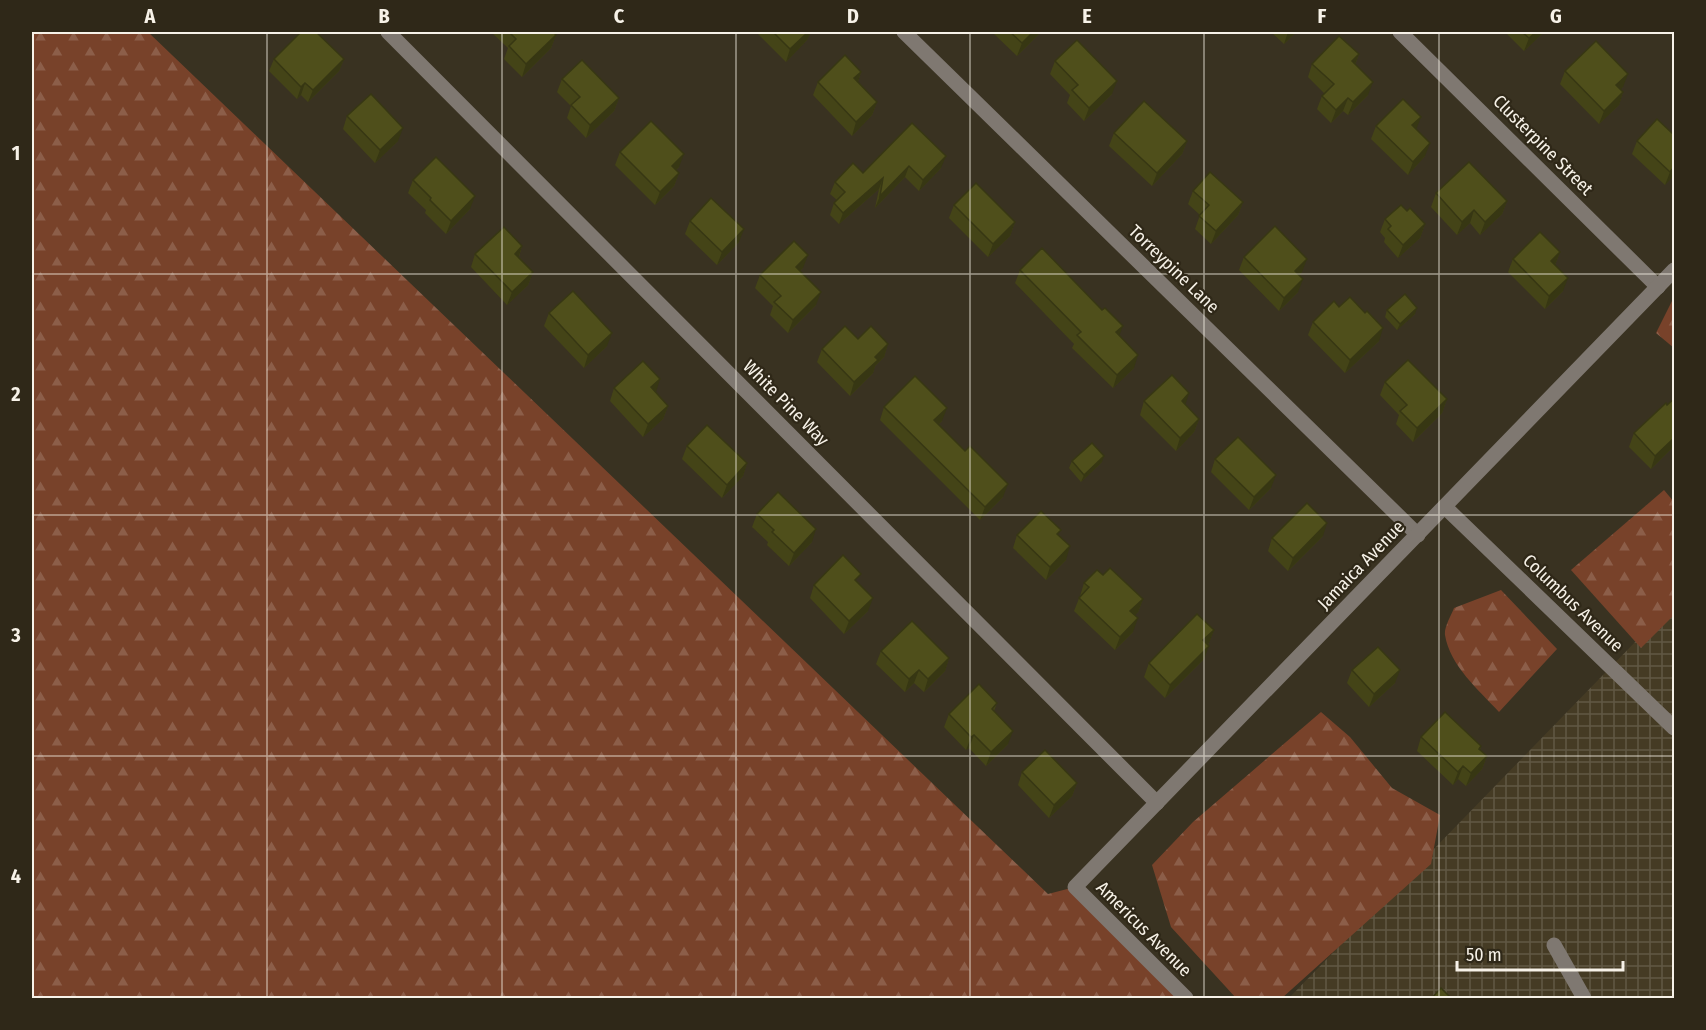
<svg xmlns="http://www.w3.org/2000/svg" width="1706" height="1030" viewBox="0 0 1706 1030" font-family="'Fira Sans Condensed',sans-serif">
<defs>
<pattern id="industrial-grid" width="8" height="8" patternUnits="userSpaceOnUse" patternTransform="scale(1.5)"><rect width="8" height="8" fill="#453b24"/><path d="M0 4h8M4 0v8" fill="none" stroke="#615844"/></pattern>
<pattern id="forest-firs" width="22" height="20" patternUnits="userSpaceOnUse" patternTransform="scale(1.5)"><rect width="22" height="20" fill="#78422a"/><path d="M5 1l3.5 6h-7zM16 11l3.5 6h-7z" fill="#8c5e49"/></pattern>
</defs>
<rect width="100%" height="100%" fill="#393221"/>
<!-- industrial -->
<path fill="url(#industrial-grid)" d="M1674 602V998H1289Z"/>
<!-- forest -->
<g fill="url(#forest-firs)">
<path d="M32 32H148L1048 894 1075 887 1186 998H32Z"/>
<path d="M1674 297V348L1656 333Z"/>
<path d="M1664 490 1674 502V615L1641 648 1571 570Z"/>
<path d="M1501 590 1557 649 1499 712C1479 690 1450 666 1445 635 1444 627 1451 616 1454 608Z"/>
<path d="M1321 712 1350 737 1392 788 1440 815 1431 864 1282 998H1236L1171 927 1152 865 1193 822Z"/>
</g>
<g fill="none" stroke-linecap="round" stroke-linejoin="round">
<!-- minor -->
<g stroke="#7f7871" stroke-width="15">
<path d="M388 32 1157 803"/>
<path d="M904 32 1418 535"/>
<path d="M1400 32 1658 287"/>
<path d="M1445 507 1674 728"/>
<path d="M1554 945 1584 998"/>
<path d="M1186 998 1075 887 1674 270"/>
</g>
</g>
<!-- wall -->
<g fill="#444417">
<path d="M491 32H553L556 35 551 48 522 77 504 59 508 48Z"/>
<path d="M756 32H811L807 40 786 62Z"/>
<path d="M992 32H1041L1017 56Z"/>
<path d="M1271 32H1296L1284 44Z"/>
<path d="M1508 32H1544L1524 51 1507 34Z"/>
<path d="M1359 54 1355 65 1368 95 1348 115 1343 111 1331 123 1317 109 1322 96 1325 94 1308 77 1312 64Z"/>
<path d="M274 59H344L339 71 308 102 301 95 297 99 269 71Z"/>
<path d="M1055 61 1112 94 1084 121 1067 103 1070 95 1050 74Z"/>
<path d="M1565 71 1623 87 1620 89 1623 92 1619 105 1599 124 1560 84Z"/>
<path d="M861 72 858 82 877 102 872 115 852 136 813 95 818 82Z"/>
<path d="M562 79 619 98 614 111 586 138 567 118 571 106 557 92Z"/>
<path d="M347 116 398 141 375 163 343 129Z"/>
<path d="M912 123 941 168 919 191 905 177 875 208 879 189 839 224 830 215 834 203 837 200 830 194 835 182 863 173Z"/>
<path d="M1376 126 1416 129 1425 156 1408 175 1371 139Z"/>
<path d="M1114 133 1187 141 1182 154 1152 186 1109 146Z"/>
<path d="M1637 141 1674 175 1665 185 1632 154Z"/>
<path d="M620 152 679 167 676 170 679 173 674 186 655 205 615 165Z"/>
<path d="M413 180 470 209 446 234 425 213 426 210 408 193Z"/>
<path d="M1193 191 1243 202 1238 215 1211 244 1195 229 1200 215 1188 204Z"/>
<path d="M1436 193 1507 201 1502 214 1480 235 1470 223 1457 235 1431 207Z"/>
<path d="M954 205 1015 222 1010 236 988 257 949 218Z"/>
<path d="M1407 211 1425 224 1420 238 1398 258 1384 242 1385 238 1380 232 1385 219Z"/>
<path d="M690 221 739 242 717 265 685 234Z"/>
<path d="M522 246 519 257 533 272 528 285 507 305 471 267 475 254Z"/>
<path d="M1560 252 1555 265 1563 291 1545 309 1508 272 1513 259Z"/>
<path d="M1244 257 1302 272 1299 275 1298 292 1279 311 1239 270Z"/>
<path d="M803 268 800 271 816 305 788 333 770 315 773 306 755 288 760 275Z"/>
<path d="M1020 270 1119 335 1134 368 1113 388 1072 348 1074 344 1015 283Z"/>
<path d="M1339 307 1379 341 1345 373 1308 335 1313 322Z"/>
<path d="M1387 310 1415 314 1397 330 1385 317Z"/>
<path d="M549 313 607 346 584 368 544 326Z"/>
<path d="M858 339 888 344 884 357 875 366 873 373 850 396 817 362 822 349Z"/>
<path d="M1385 382 1447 399 1442 413 1413 442 1396 424 1399 415 1380 395Z"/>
<path d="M614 388 655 392 668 406 663 419 643 437 610 401Z"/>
<path d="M1144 401 1185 405 1199 419 1194 432 1176 451 1140 415Z"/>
<path d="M1667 405 1674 446 1651 469 1629 447 1634 433Z"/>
<path d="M884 407 942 421 938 425 965 451 1003 497 980 520 880 420Z"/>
<path d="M687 446 747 463 743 476 722 498 682 459Z"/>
<path d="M1215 459 1271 488 1249 510 1211 472Z"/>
<path d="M1072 461 1102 462 1081 482 1069 468Z"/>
<path d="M757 514 812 542 789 566 767 545 768 542 752 527Z"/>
<path d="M1017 535 1066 560 1046 580 1013 548Z"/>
<path d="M1323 536 1288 571 1268 551 1272 538Z"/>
<path d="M1103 575 1143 599 1138 612 1134 615 1133 632 1115 650 1074 611 1080 596 1084 583Z"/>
<path d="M858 582 868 611 844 634 810 598 814 585Z"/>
<path d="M1214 630 1208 645 1204 659 1165 698 1144 677 1149 663Z"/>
<path d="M881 651 949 658 945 671 924 692 914 683 905 692 876 664Z"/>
<path d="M1352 670 1395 683 1369 707 1347 683Z"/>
<path d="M997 703 994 711 1008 744 986 766 969 748 966 750 944 727 949 714Z"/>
<path d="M1421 737 1481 746 1480 750 1487 756 1482 769 1466 786 1458 779 1453 785 1417 751Z"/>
<path d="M1022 772 1077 783 1072 796 1049 818 1018 785Z"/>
</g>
<!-- shaded-wall -->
<g fill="#373713">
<path d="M808 32H811L807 40 786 62 790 49Z"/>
<path d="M1033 32H1041L1017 56 1022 43Z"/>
<path d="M1288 32H1296L1284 44Z"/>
<path d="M1536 32H1544L1524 51 1529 38Z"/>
<path d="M556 35 551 48 522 77 526 64Z"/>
<path d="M1359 54 1354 67 1352 61Z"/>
<path d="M344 59 339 71 308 102 313 90Z"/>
<path d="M861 72 857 85 854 78Z"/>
<path d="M1628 74 1623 87 1611 98 1616 85Z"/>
<path d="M1117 81 1112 94 1084 121 1089 108Z"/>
<path d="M1373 82 1368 95 1348 115 1353 102Z"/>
<path d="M305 83 301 95 297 99 301 87Z"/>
<path d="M1623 92 1619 105 1599 124 1604 111Z"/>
<path d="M619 98 614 111 586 138 590 125Z"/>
<path d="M1348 98 1343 111 1331 123 1336 110Z"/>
<path d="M877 102 872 115 852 136 856 122Z"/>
<path d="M1421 117 1416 130 1412 125Z"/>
<path d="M403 128 398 141 375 163 380 150Z"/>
<path d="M1187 141 1182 154 1152 186 1157 173Z"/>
<path d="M1430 143 1425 156 1408 175 1413 162Z"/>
<path d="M684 154 679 167 667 179 672 166Z"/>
<path d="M946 156 941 168 919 191 923 180Z"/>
<path d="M909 166 905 177 875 208 880 196Z"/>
<path d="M1674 167V175L1665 185 1670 172Z"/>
<path d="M679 173 674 186 655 205 660 192Z"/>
<path d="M883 178 879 189 839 224 843 213Z"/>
<path d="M475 196 470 209 446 234 451 221Z"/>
<path d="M1507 201 1502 214 1480 235 1485 222Z"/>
<path d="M1243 202 1238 215 1211 244 1216 231Z"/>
<path d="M1474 210 1470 223 1457 235 1462 222Z"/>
<path d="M1015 222 1010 236 988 257 993 244Z"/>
<path d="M1425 224 1420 238 1398 258 1403 245Z"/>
<path d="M744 229 739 242 717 265 722 252Z"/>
<path d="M522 246 518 259 515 254Z"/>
<path d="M1560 252 1555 265 1551 261Z"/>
<path d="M808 255 803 268 791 280 796 267Z"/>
<path d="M1307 259 1302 272 1290 284 1295 271Z"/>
<path d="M533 272 528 285 507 305 512 292Z"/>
<path d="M1568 278 1563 291 1545 309 1549 296Z"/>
<path d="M1303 279 1298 292 1279 311 1284 298Z"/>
<path d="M821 292 816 305 788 333 793 320Z"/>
<path d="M1417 308 1415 314 1397 330 1400 324Z"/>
<path d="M1123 326 1118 339 1116 332Z"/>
<path d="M1383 328 1379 341 1345 373 1350 360Z"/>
<path d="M612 333 607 346 584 368 588 355Z"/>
<path d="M888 344 884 357 875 366 873 373 850 396 854 382 875 357Z"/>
<path d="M1138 355 1134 368 1113 388 1117 375Z"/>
<path d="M660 379 656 392 651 387Z"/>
<path d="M1189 393 1185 406 1182 401Z"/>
<path d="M1447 399 1442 413 1413 442 1417 428Z"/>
<path d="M668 406 663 419 643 437 648 424Z"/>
<path d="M947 408 942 421 929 434 934 420Z"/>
<path d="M1199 419 1194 432 1176 451 1180 438Z"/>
<path d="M1674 438V446L1651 469 1655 456Z"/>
<path d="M1104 456 1102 462 1081 482 1084 475Z"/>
<path d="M747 463 743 476 722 498 727 485Z"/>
<path d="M1276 475 1271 488 1249 510 1254 497Z"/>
<path d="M1008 484 1003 497 980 520 985 507Z"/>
<path d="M1327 523 1323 536 1288 571 1293 558Z"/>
<path d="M816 529 812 542 789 566 794 553Z"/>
<path d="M1070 546 1066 560 1046 580 1050 567Z"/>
<path d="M873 598 868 611 844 634 849 621Z"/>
<path d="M1143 599 1138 612 1126 625 1130 611Z"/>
<path d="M1138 618 1133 632 1115 650 1120 637Z"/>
<path d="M1214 630 1209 643 1199 654 1203 640Z"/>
<path d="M1209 646 1204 659 1165 698 1170 685Z"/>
<path d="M949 658 945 671 924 692 928 679Z"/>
<path d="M919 670 914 683 905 692 909 679Z"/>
<path d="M1400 670 1395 683 1369 707 1374 694Z"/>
<path d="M1013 731 1008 744 986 766 991 752Z"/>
<path d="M974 735 969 748 966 750 971 737Z"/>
<path d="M1487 756 1482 769 1466 786 1471 773Z"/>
<path d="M1463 766 1458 779 1453 785 1458 772Z"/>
<path d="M1077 783 1072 796 1049 818 1054 805Z"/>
</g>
<!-- building -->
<g fill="#4f4f1b" stroke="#373713" stroke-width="1.5">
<path d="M301 32H316L344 59 313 90 305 83 301 87 274 59Z"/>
<path d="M509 32H553L556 35 526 64 509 46 516 39Z"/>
<path d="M773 32H808L790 49Z"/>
<path d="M1010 32H1033L1022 43Z"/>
<path d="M1522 32H1536L1529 38Z"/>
<path d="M1339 36 1359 54 1352 61 1373 82 1353 102 1348 98 1336 110 1322 96 1334 84 1312 64Z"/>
<path d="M1077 40 1117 81 1089 108 1072 90 1078 85 1055 61Z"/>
<path d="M1596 41 1628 74 1616 85 1623 92 1604 111 1565 71Z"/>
<path d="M845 55 861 72 854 78 877 102 856 122 818 82Z"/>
<path d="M582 60 619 98 590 125 571 105 580 97 562 79Z"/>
<path d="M371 94 403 128 380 150 347 116Z"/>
<path d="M1403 99 1421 117 1412 125 1430 143 1413 162 1376 126Z"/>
<path d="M1144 101 1187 141 1157 173 1114 133Z"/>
<path d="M1657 119 1674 135V167L1670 172 1637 141Z"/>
<path d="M651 121 684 154 672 166 679 173 660 192 620 152Z"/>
<path d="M912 123 946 156 923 180 909 166 880 196 883 178 843 213 834 203 845 192 835 182 853 163 863 173Z"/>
<path d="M436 157 475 196 451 221 430 200 431 198 413 180Z"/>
<path d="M1469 162 1507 201 1485 222 1474 210 1462 222 1436 193Z"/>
<path d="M1210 172 1243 202 1216 231 1199 216 1209 205 1193 191Z"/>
<path d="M976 183 1015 222 993 244 954 205Z"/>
<path d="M711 198 744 229 722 252 690 221Z"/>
<path d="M1401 205 1407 211 1410 208 1425 224 1403 245 1388 229 1391 226 1385 219Z"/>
<path d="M1275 226 1307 259 1295 271 1303 279 1284 298 1244 257Z"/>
<path d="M504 227 522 246 515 254 533 272 512 292 475 254Z"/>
<path d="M1540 232 1560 252 1551 261 1568 278 1549 296 1513 259Z"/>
<path d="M794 241 808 255 796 267 821 292 793 320 774 302 781 296 760 275Z"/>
<path d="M1042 248 1102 310 1105 308 1123 326 1116 332 1138 355 1117 375 1077 335 1081 332 1020 270Z"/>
<path d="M573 291 612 333 588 355 549 313Z"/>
<path d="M1405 294 1417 308 1400 324 1387 310Z"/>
<path d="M1350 297 1365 313 1367 311 1383 328 1350 360 1313 322 1334 301 1339 307Z"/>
<path d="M845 326 858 339 871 326 888 344 875 357 878 360 854 382 822 349Z"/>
<path d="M1408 360 1447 399 1417 428 1400 411 1407 405 1385 382Z"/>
<path d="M643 361 660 379 651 387 668 406 648 424 614 388Z"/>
<path d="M1172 375 1189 393 1182 401 1199 419 1180 438 1144 401Z"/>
<path d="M915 376 947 408 934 420 965 451 970 446 1008 484 985 507 884 407Z"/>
<path d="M1674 399V438L1655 456 1634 433 1666 403 1667 405Z"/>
<path d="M707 425 747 463 727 485 687 446Z"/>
<path d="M1238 437 1276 475 1254 497 1215 459Z"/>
<path d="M1092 443 1104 456 1084 475 1072 461Z"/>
<path d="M778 492 816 529 794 553 772 532 774 530 757 514Z"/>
<path d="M1307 503 1327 523 1293 558 1272 538Z"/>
<path d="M1041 511 1061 530 1057 534 1070 546 1050 567 1017 535Z"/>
<path d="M843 555 861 574 855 580 873 598 849 621 814 585Z"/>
<path d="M1110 568 1143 599 1130 611 1138 618 1120 637 1079 598 1089 587 1084 583 1097 570 1103 575Z"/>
<path d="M1197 614 1214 630 1203 640 1209 646 1170 685 1149 663Z"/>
<path d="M912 621 949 658 928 679 919 670 909 679 881 651Z"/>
<path d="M1378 647 1400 670 1374 694 1352 670Z"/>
<path d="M979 684 997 703 992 709 1013 731 991 752 974 735 971 737 949 714Z"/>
<path d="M1445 712 1481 746 1479 749 1487 756 1471 773 1463 766 1458 772 1421 737Z"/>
<path d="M1045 750 1077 783 1054 805 1022 772Z"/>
<path d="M1441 988 1452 999H1431Z"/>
</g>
<!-- grid -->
<path fill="none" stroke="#f7f2e8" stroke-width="1.5" stroke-opacity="0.55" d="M267 32V998M502 32V998M736 32V998M970 32V998M1204 32V998M1439 32V998M32 274H1674M32 515H1674M32 756H1674"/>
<g text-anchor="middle" stroke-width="4.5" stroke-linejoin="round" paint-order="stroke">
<!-- street labels -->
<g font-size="18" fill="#f7f2e8" stroke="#2f2818">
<text transform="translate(1543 145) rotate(45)" y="6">Clusterpine Street</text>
<text transform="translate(1174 269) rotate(44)" y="6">Torreypine Lane</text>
<text transform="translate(786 403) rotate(45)" y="6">White Pine Way</text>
<text transform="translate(1361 565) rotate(-46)" y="6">Jamaica Avenue</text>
<text transform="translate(1573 603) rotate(44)" y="6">Columbus Avenue</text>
<text transform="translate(1144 929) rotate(45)" y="6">Americus Avenue</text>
</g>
</g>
<!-- border -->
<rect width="1706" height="1030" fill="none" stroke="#2f2818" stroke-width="66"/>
<!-- scale -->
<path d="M1457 961v9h166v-9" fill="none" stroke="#f7f2e8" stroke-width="3"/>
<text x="1466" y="961" font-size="18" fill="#f7f2e8" stroke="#2f2818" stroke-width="4.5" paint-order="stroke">50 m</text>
<rect x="33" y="33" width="1640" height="964" fill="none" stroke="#f7f2e8" stroke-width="2"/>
<g font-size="20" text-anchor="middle" font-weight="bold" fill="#f7f2e8">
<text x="150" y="23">A</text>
<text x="384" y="23">B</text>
<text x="619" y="23">C</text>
<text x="853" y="23">D</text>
<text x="1087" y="23">E</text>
<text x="1322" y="23">F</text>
<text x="1556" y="23">G</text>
<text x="16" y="160">1</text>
<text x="16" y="401">2</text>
<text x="16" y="642">3</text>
<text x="16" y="883">4</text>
</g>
</svg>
